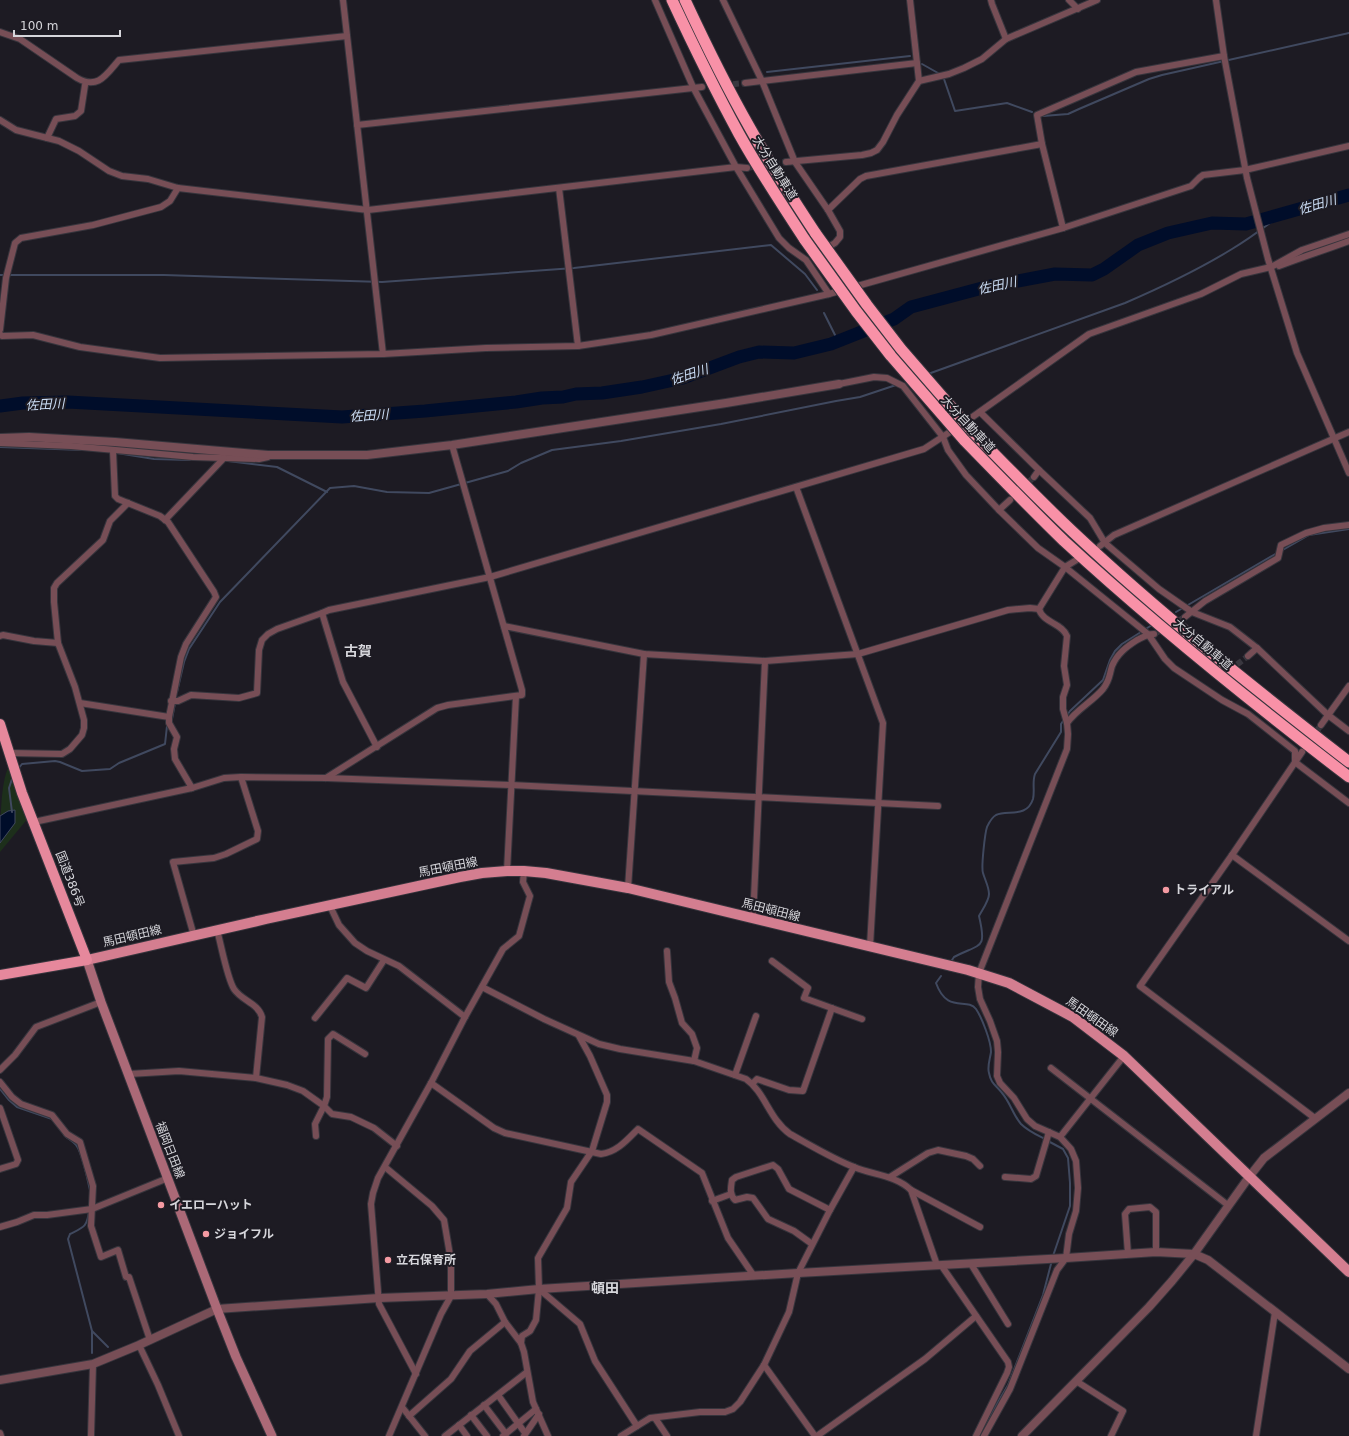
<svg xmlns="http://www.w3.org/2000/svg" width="1349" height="1436" viewBox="0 0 1349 1436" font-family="'DejaVu Sans','Noto Sans JP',sans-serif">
<rect width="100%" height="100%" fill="#1d1b23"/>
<!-- green -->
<path fill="#1d2f1b" d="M9 766 29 817 0 852C0 831 0 781 9 766Z"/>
<!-- water -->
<path fill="#000d2a" stroke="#40495f" d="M15 810V823L0 843V816L8 811Z"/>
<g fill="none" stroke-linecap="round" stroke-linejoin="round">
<!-- stream -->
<g stroke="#40495f" stroke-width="2">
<path d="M922 64 938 73"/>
<path d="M767 72 910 56"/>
<path d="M944 79 955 111 1007 103 1032 112"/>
<path d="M1043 116 1068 114 1079 109 1149 79 1162 75 1349 33"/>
<path d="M0 275H164L382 282 574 268 771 245 805 274 817 290"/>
<path d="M824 313 838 341"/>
<path d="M928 374 1125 303C1162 287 1198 270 1232 249 1249 239 1265 227 1282 214"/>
<path d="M0 447 83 450"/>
<path d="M117 453 154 459 190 460"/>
<path d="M228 461 277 467 327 492"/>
<path d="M1281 551 1309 535 1349 529"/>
<path d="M1176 612 1277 553"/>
<path d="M177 692 184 662 189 649 220 602 330 488 354 486 387 492 429 493 508 471 521 463 552 450 621 441 721 424 836 401 860 397 896 385"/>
<path d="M172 719 175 703"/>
<path d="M18 769 22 764 55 761 60 762 82 771 110 769 119 763 165 744 167 726"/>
<path d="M12 812 9 788 13 776"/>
<path d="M952 960 954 957C981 943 987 950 979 916 982 910 989 901 989 894 989 887 985 880 983 873 981 867 985 833 987 827 989 823 991 818 996 815 1008 810 1027 818 1033 799 1035 791 1032 782 1035 774L1061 732V724L1070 711 1103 680 1110 660 1115 651 1122 644 1152 625"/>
<path d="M941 976 936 983C947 1014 967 997 976 1009 982 1018 991 1041 991 1052 990 1059 987 1067 989 1073 991 1084 996 1085 1002 1093 1010 1102 1013 1115 1021 1124 1028 1131 1037 1135 1045 1139"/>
<path d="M0 1089 9 1100 17 1107 52 1119"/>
<path d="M64 1135C68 1139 73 1141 76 1145 83 1154 87 1178 90 1190"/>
<path d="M1048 1141 1063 1149 1068 1158 1070 1183V1206L1053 1256"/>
<path d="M89 1211C87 1227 84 1227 70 1234L68 1239 92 1331V1353"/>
<path d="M92 1331 108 1347"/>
<path d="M984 1426 1008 1385 1043 1295 1052 1260"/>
<path d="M980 1436 982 1430"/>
</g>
<!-- river -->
<path stroke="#000d2a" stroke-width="13" d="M0 406 23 403 68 402 342 417 425 411 516 402 542 398 563 397 576 394 602 393 642 387 683 378 739 357 759 352 794 353 831 344 894 319 911 307 986 287 1055 274 1092 275 1104 269 1138 245 1168 233 1212 223 1246 224 1349 195"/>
<!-- minor-tunnel -->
<g stroke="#39373f" stroke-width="6" stroke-dasharray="6 3" stroke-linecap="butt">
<path d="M724 85 745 83"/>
<path d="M747 168 786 162"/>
<path d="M1010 500 1034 477"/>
<path d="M1154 634 1185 617"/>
<path d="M1230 670 1248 656"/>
<path d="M1302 752 1321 725"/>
</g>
<defs>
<g id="minor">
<path d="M343 0 383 354"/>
<path d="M655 0 693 87 736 167 779 238 789 248 806 260 829 294"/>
<path d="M723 0 762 81 795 162 828 210 840 231V237L835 243 825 249"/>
<path d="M991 0 992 4 1006 39"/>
<path d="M1069 0 1078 9"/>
<path d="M1216 0 1224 56 1247 178 1268 259 1297 353 1349 473"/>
<path d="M0 32 20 39 77 78C98 90 106 75 119 60L347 36"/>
<path d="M919 81 949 74 964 68 982 59 1006 39 1097 0"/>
<path d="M745 83 917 63"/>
<path d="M0 120 16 130 59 141 79 151 109 171 122 176 148 179 178 188 368 210 736 167 747 168"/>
<path d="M357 125 702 87"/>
<path d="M47 138 56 119 75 116 81 111 85 85"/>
<path d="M786 162 862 155 871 153 877 150 883 142 897 115 919 81 910 0"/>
<path d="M559 188 578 346"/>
<path d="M828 210 860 179 866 176 1042 144"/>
<path d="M1063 228 1042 144 1037 115 1136 72 1224 56"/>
<path d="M1279 266C1302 257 1325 250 1349 241"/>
<path d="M0 330 6 278 15 243 21 238 93 225 161 207 170 201 178 188"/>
<path d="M0 334 2 336 33 335 80 347 160 358 383 354 486 348 578 346 651 335 829 294 1063 228 1191 186 1199 178 1203 175 1245 170 1349 146"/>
<path d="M839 384 874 377 887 378 903 386 943 437 948 450 966 475 999 510 1038 548 1065 567 1148 634 1165 659 1174 668 1222 700 1248 714 1295 751V762"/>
<path d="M980 412 1039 470 1090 518 1105 543 1159 589 1192 612 1230 627 1257 648 1328 715 1349 731"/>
<path d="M964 423 1089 334 1201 294 1241 274 1271 267 1302 250 1349 234"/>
<path d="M0 443 71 446 193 457 259 459 268 457"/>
<path d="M113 451 115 496 118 499 160 516 168 522 214 592 216 597 186 644 181 657 169 717V723L177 737 174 749 175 759 192 788"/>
<path d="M1034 477 1039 470"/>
<path d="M796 487 883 723 870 946"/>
<path d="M999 510 1010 500"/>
<path d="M165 520 224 458"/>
<path d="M1100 546 1114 535 1349 432"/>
<path d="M1039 609 1065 567 1078 559"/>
<path d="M322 613 343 682 377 747"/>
<path d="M1185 617 1205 601 1278 558 1281 545 1306 533 1324 528 1349 525"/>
<path d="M504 626 644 654 765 661 858 654 1008 610 1030 608 1039 609"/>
<path d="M0 636 3 635 34 641 58 643"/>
<path d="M1248 656 1257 648"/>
<path d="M171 701H178L191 695 239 698 257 693 259 650 262 640 268 634 277 629 322 613 329 610 490 577 924 449 956 428"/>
<path d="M80 703 169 717"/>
<path d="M1067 723C1077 709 1092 702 1103 689 1110 680 1109 676 1112 666 1117 654 1126 647 1137 640 1143 637 1147 634 1154 634"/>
<path d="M1321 725 1349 686"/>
<path d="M1302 752 1232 855 1140 986 1316 1119"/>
<path d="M10 753 62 754 70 749 82 735 84 728V720L75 687 58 643 54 602V588L57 583 103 540 110 521 128 503"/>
<path d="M1295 762 1349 803"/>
<path d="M326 778 437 708 448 705 522 695V690L452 445"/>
<path d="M34 822 192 788 224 778 241 777 326 778 511 785 938 806"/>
<path d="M1232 855 1349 941"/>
<path d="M507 871 516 696"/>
<path d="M628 888 644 654"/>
<path d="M330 906 339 925 355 943 367 951 399 966 465 1017"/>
<path d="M753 919 765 661"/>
<path d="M217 930C221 944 227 978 234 989 242 1001 258 1003 262 1017L256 1078"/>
<path d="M194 936 173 862 214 858 226 854 257 839 258 831 241 777"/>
<path d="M667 951 669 982 675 998 682 1023 692 1034 697 1048 694 1061"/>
<path d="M772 961 808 988 804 998 862 1019"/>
<path d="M482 987 544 1019 599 1044 620 1049 694 1061 746 1079C765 1092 769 1119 790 1134 810 1145 833 1159 854 1167 873 1175 895 1175 911 1190L937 1265"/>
<path d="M315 1018 347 978 366 988 384 960"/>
<path d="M1051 1068 1229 1206"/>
<path d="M0 1070 15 1055 36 1027 101 1002"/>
<path d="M129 1074 179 1071 256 1078 287 1085 303 1091 324 1106 332 1114 351 1117 374 1128 397 1146"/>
<path d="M735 1075 756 1016"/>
<path d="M0 1082 12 1097 21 1104 52 1115 67 1134 80 1142 93 1186 91 1226 101 1257 118 1250 126 1277H129L150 1340"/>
<path d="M431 1083 494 1128 505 1133 601 1154C617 1152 627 1140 638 1129L702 1173 728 1238 754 1276"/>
<path d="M753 1083 757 1079 789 1090 803 1091 832 1008"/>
<path d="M0 1108 18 1160 16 1164 0 1169"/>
<path d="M316 1136 315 1124 324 1106 327 1097 328 1039 333 1034 365 1054"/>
<path d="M1060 1137 1124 1056"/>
<path d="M385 1167 432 1206 444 1220 451 1261V1296L441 1314 389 1436"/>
<path d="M890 1177 928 1153 938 1150 966 1156 973 1159 980 1166"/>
<path d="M1005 1177 1031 1179 1036 1176 1049 1132"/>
<path d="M911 1190 980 1227"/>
<path d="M712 1201 731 1194"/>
<path d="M0 1227 17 1222 34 1215H47L92 1209 168 1178"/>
<path d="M812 1244 794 1231 768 1219 753 1198 747 1197 735 1200C729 1194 731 1187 732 1180L736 1177 773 1165 778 1169 789 1189 830 1210"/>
<path d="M1128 1254 1125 1214 1129 1209 1150 1207 1156 1212V1252"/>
<path d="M971 1264 1008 1324"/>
<path d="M941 1265 1008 1362 1009 1367 1007 1373 976 1436"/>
<path d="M539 1289 580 1324 595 1361 637 1426"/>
<path d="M487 1294 496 1304 505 1322 521 1343 524 1352 533 1402 548 1436"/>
<path d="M521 1343 522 1336 530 1331 536 1320 539 1289 538 1258 567 1208 571 1182 592 1151 607 1102V1095L590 1056 579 1036"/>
<path d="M139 1345 158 1385 179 1436"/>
<path d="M764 1365 815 1436"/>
<path d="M416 1374 379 1304 371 1204 373 1193 378 1178 431 1083 465 1017 503 949 519 936 530 896 523 882 524 871"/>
<path d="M1076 1381 1123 1411 1111 1436"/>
<path d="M498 1395 525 1433"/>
<path d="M484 1405 506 1434"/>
<path d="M402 1407 425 1436"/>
<path d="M471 1415 487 1436"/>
<path d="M409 1416 451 1379 470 1351 505 1322"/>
<path d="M655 1418 667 1436"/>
<path d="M459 1425 467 1436"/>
<path d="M0 1433 1 1436"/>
<path d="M91 1436 93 1364"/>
<path d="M445 1436 527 1372"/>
<path d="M503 1436 536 1409"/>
<path d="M524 1436 539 1414"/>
<path d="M621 1436 650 1418 700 1412H725L733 1409 740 1402 764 1365 789 1312 798 1273 830 1210 854 1167"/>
<path d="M817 1436 925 1359 976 1316"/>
<path d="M984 1436 1010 1389 1057 1270 1066 1258 1069 1234 1076 1211 1078 1188 1076 1161 1071 1149 1060 1137 1035 1126 1027 1119 1014 1098 1000 1083 997 1076 998 1052 997 1041 990 1021 980 999 978 987 979 973 1067 749 1068 734 1067 723 1063 709V697L1067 685 1064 666 1067 636C1062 623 1043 623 1039 609"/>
<path d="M1256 1436 1275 1312"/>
</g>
<g id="tertiary">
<path d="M0 438 29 437 115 442 268 455H367L452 445 726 403 839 384"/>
<path d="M0 1380 93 1364 139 1345 217 1309 379 1298 487 1294 539 1289 798 1273 1066 1258 1156 1252 1194 1254 1208 1260 1349 1369"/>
<path d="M1022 1436 1149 1307 1172 1281 1194 1254 1249 1177 1264 1158 1349 1093"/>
</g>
<path id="secondary" d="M87 960 101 1002 217 1309 236 1357 272 1436"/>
<path id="primary" d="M87 960 266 919 460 877 482 873 507 871H524L546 873 628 888 968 970 1009 983 1073 1017 1124 1056 1349 1272"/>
<path id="trunk" d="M0 724 22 793 87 960 0 975"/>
<g id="motorway">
<path d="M672 0C693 45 715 90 739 134 759 170 782 205 805 240"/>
<path d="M685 0C705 43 726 86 750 128 770 164 793 199 816 234"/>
<path d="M973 432C1006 466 1038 499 1072 531 1159 613 1254 688 1349 762"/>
<path d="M964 440C997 474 1030 508 1064 541 1155 625 1251 702 1349 777"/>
</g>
</defs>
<!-- minor casing -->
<use href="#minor" stroke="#37353d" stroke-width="8"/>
<!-- tertiary casing -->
<use href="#tertiary" stroke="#37353d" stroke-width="10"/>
<!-- secondary casing -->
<use href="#secondary" stroke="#37353d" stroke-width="11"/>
<!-- primary casing -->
<use href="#primary" stroke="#37353d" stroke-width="12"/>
<!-- trunk casing -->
<use href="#trunk" stroke="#37353d" stroke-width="12"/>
<!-- motorway casing -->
<use href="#motorway" stroke="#37353d" stroke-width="13"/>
<!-- minor -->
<use href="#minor" stroke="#774e56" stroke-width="6"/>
<!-- tertiary -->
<use href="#tertiary" stroke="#774e56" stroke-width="8"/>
<!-- secondary -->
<use href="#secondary" stroke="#ab6977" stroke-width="9"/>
<!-- primary -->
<use href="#primary" stroke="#d47e90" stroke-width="10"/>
<!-- trunk -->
<use href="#trunk" stroke="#e6889c" stroke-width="10"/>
<!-- motorway -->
<use href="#motorway" stroke="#f891a7" stroke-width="11"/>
<defs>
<g id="motorway-bridge">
<path d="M816 234 867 305 901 349 973 432"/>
<path d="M805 240 856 311 891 356 964 440"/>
</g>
</defs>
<!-- motorway-bridge casing -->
<use href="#motorway-bridge" stroke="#37353d" stroke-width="13" stroke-linecap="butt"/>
<!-- motorway-bridge -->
<use href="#motorway-bridge" stroke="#f891a7" stroke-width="11"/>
</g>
<!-- markers -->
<g fill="#f49aa2" stroke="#1d1b23" stroke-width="1.5">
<circle cx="1166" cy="890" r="4"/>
<circle cx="161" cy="1205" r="4"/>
<circle cx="206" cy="1234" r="4"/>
<circle cx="388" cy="1260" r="4"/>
</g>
<g text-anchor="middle" stroke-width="4" stroke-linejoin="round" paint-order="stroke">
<!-- street labels -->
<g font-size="12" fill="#d6d6db" stroke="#1d1b23">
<text transform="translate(775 168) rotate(58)" y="4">大分自動車道</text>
<text transform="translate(968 424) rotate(47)" y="4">大分自動車道</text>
<text transform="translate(1203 644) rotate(40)" y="4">大分自動車道</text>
<text transform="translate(448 867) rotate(-11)" y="4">馬田頓田線</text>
<text transform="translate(70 879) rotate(69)" y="4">国道386号</text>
<text transform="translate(771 910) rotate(14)" y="4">馬田頓田線</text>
<text transform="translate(132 936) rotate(-13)" y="4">馬田頓田線</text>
<text transform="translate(1092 1017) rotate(35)" y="4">馬田頓田線</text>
<text transform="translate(170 1150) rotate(69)" y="4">福岡日田線</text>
</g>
<!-- poi labels -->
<g font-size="12" font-weight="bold" fill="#d6d6db" stroke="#1d1b23" text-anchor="start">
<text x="1174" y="894">トライアル</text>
<text x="169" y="1209">イエローハット</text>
<text x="214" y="1238">ジョイフル</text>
<text x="396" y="1264">立石保育所</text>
</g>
<!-- water labels -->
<g font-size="13" font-style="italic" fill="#cadcf4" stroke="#1d1b23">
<text transform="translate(1317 204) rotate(-16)" y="5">佐田川</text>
<text transform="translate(997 285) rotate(-12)" y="5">佐田川</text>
<text transform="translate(689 374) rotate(-18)" y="5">佐田川</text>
<text transform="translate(45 404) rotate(-3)" y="5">佐田川</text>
<text transform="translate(369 415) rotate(-4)" y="5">佐田川</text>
</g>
<!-- quarter labels -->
<g font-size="14" font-weight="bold" fill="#d6d6db" stroke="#1d1b23">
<text x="358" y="656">古賀</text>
<text x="605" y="1293">頓田</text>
</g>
</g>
<!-- scale -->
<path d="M14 30v6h106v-6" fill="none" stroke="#d6d6db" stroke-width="2"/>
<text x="20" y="30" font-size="12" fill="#d6d6db" stroke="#1d1b23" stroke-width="3" paint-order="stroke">100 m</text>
</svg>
